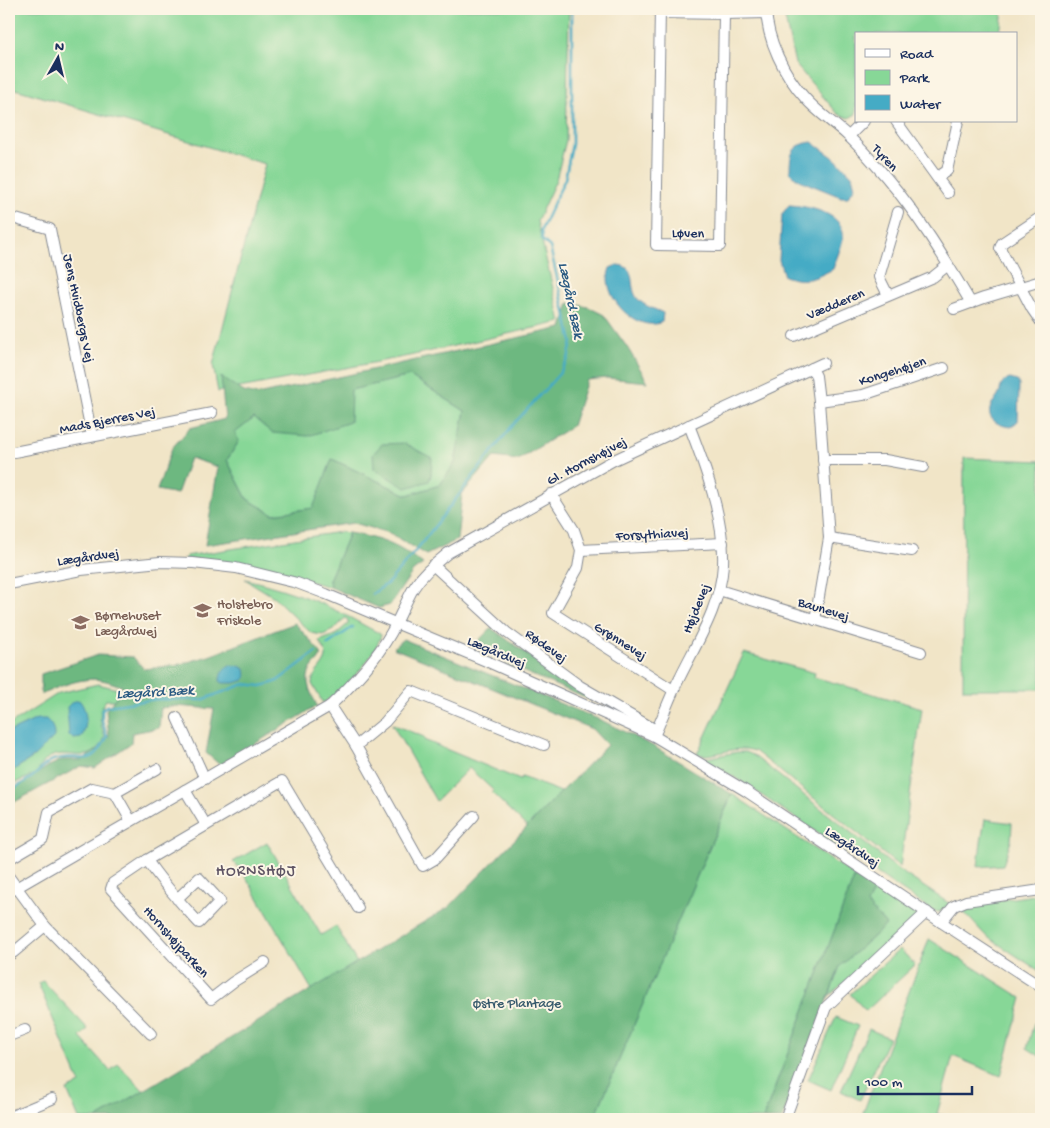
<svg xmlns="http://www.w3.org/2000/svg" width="1050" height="1128" viewBox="0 0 1050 1128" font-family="'Gochi Hand',sans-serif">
<rect width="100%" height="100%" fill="#fcf5e5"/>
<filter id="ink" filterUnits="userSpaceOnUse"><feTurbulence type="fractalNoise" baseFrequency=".02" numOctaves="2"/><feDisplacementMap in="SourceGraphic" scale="10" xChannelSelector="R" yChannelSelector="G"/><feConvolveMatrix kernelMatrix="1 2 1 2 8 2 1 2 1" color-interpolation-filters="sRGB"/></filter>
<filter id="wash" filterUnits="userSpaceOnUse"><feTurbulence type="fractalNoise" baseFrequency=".0096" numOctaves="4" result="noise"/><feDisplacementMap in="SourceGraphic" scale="20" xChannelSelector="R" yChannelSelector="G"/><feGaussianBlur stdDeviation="1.12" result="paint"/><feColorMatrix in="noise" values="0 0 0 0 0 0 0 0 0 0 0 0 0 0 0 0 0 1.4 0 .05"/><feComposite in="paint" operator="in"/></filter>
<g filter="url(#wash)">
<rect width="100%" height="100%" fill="#f1e5c7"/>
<!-- green -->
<g fill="#87d797" stroke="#51837a">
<path d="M9 9H569L566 140 556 180 537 221 561 322 409 356 218 392 213 365 265 164 9 87Z"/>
<path d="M783 9H1003L1000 34H856V114L849 118 838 114 795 64Z"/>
<path d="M410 376 465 411 455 463 440 485 407 495 332 459 314 508 273 514 247 499 227 460 239 441 234 433 254 418 350 390Z"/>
<path d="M964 458 1041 461V689H963Z"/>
<path d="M340 532 349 533 329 580 330 587 289 575 236 563 185 559 186 556Z"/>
<path d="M245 579C278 587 310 597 341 613 354 619 366 627 379 633L381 635C374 659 344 690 323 703L312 684C312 673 324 667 326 657 327 652 321 646 319 641L335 635 348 624V620L345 618 335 629 323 635 311 633 274 597Z"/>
<path d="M744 653 815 673 814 677 922 708 900 867 755 751C732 744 714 759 697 754Z"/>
<path d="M98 684 122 690 114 700H106C97 713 100 723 105 737 92 769 70 747 50 757 44 760 41 767 37 772 29 779 17 780 9 787V773L35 756 37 719 9 732V725L59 693Z"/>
<path d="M392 724 424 737V740L520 780 522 777 561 792 527 827 492 793 494 791 469 768 436 801Z"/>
<path d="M737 752H746L753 755 900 871 950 904 940 912 933 911 739 780 702 759Z"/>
<path d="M732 794 855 876 763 1119H594Z"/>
<path d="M985 819 1012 823 1011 841 1003 865 978 867 981 842Z"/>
<path d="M267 842 321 935 336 926 357 963 312 990 243 872 233 862Z"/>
<path d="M875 888 919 916 829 996 840 966 886 925 867 904Z"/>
<path d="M1041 894V972L986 936 960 908 973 904Z"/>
<path d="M929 939 1022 998 1001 1076 953 1056 937 1114 963 1119H882L863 1113Z"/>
<path d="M900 949 915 965 866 1011 850 994Z"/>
<path d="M43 981 88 1029 80 1037 110 1071 118 1064 144 1091 96 1119H79L67 1090 80 1084 38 983Z"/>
<path d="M836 1017 858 1026 831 1090 808 1080Z"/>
<path d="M1034 1023 1041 1028V1057L1027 1048Z"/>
<path d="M869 1029 889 1038 860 1100 841 1091Z"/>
</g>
<!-- forest -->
<g fill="#6db880" stroke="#44746f" fill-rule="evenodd">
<path d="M569 303 588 307 604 315 627 347 648 382 607 378 587 380 572 426 518 460 494 457 462 494 457 540 426 555 389 533 354 523 205 545 218 467 190 458 177 494 157 490 172 448 190 428 225 419 221 377 244 392 257 395 562 328ZM410 376 465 411 455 463 440 485 407 495 332 459 313 508 273 514 247 499 227 460 239 441 235 433 254 418 272 433 308 436 350 422 351 390Z"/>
<path d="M404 443 432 458 431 475 429 481 406 488 374 469 373 454 382 444Z"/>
<path d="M349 533C382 539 396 544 423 564L413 571 390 605 379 608 330 587 329 580Z"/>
<path d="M295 623 321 653C321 659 317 661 313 666 302 680 311 692 317 706L220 765 206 753 214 709 176 706 161 708 159 728 132 733 131 743 95 768 81 766 9 805V791L49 766 62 760H82L100 748 109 735 106 710 124 687C117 685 109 681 101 680 85 676 56 687 41 695V674L98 655 133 657 144 669 177 665 209 656Z"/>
<path d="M491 628 595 702 515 668 473 646Z"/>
<path d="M403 639 603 721 653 746 732 794 594 1119H96L449 907 607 745 592 729 393 648Z"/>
<path d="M855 876 875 888 867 904 886 925 840 966 782 1119H763Z"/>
</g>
<!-- water -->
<g fill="#45abc5" stroke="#306d92">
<path d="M812 142 833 157 852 175 855 187 848 197H841L799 180 790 173C790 154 791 145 812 142Z"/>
<path d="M789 205C807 206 847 213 843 239 841 249 836 259 833 269 814 279 805 283 784 276L779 260 782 214Z"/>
<path d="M617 265C639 266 627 287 638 299 644 306 655 309 663 313L662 322C636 334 599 295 610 268Z"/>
<path d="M1010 379 1017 381 1019 385 1018 421 1011 427C1000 426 985 420 991 406 992 402 996 400 998 396 1003 387 997 383 1010 379Z"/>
<path d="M230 665 239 666 245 669 246 676 244 680 235 683H223L220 681C220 673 224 668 230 665Z"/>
<path d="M79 700C88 710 88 727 81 738L74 739 69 735 67 707 72 702Z"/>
<path d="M37 719H46C52 725 54 728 54 737L35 756 9 773V732Z"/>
</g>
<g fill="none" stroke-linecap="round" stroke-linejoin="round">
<!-- stream -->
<g stroke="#45abc5" stroke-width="2.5">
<path d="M372 594 388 583 418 548 512 426 559 374 568 359 572 342 550 247 542 240 541 230 565 179 572 144V9"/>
<path d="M327 645 353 627"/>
<path d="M9 792C16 787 25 782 32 777 39 772 45 763 53 760 82 750 89 774 107 737L102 720V709L107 706 158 699 202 700 244 684 261 686 276 682 316 652"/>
</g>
</g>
</g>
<g filter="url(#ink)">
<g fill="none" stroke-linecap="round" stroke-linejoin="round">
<defs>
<g id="minor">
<path d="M660 9 656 245 720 246 724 14"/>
<path d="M766 9C767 40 784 75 805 98 817 112 834 123 847 135 861 148 874 163 886 177 919 216 945 259 971 303"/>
<path d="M660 13 724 14 767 13"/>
<path d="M896 121 948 193"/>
<path d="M849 136 864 121"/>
<path d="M937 177 947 171 958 121"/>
<path d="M9 217 50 229 92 436"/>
<path d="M1041 217 1002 243 1000 248 1032 309 1041 322"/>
<path d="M888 295 879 277 898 212"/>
<path d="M954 309 984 298 1041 281"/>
<path d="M794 336 933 277 948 265"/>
<path d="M812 368 816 376 819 401 829 538 815 620"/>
<path d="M819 401 863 395 944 368"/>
<path d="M9 453 212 413"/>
<path d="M823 460H885L923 467"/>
<path d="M551 494 574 530 581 550 578 568 553 613 673 690"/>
<path d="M829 538 912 551"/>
<path d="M581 550 723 543"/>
<path d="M433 565 506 632 580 686 654 729"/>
<path d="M9 584 81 570 160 562 193 563 236 568 297 583 326 594 486 661 654 736 746 791 941 922 1041 987"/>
<path d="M719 590 921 652"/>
<path d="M330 706 356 746 423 866 435 859 474 816"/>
<path d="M177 718 205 779"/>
<path d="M654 736C663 717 670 696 680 677 697 642 721 605 723 564 725 521 705 466 689 425"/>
<path d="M356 746 385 722 411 691 544 745"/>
<path d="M185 790 206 825"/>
<path d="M115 793 131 821"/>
<path d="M9 859 43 839 49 812 92 788 115 793 157 769"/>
<path d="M147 860C162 883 180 902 199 923L220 901 199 878 177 899"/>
<path d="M9 877 45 926 151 1034"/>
<path d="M9 892 330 706C353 684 375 661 391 633 399 619 405 603 413 589 422 574 435 564 448 553L614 460 823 363"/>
<path d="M941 922 954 906 966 901 1041 890"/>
<path d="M9 955 14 952 45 926"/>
<path d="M265 962 233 982 211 999 111 889 113 883 147 860 282 781 358 908"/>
<path d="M9 1036 25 1030"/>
<path d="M9 1117 52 1099"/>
<path d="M785 1119 826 1007 927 912"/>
</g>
</defs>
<!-- minor casing -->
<use href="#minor" stroke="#868a92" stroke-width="12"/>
<!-- minor -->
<use href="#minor" stroke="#fff" stroke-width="10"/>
</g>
</g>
<!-- icons -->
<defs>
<symbol id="school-bare" viewBox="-9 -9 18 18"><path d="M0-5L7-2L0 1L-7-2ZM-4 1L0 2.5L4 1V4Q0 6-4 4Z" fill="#8d6e63" stroke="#fcf5e5" stroke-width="2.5" paint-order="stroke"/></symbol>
</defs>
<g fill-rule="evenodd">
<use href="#school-bare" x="190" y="598" width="25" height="25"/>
<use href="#school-bare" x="68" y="610" width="25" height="25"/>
</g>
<g text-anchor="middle" stroke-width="4" stroke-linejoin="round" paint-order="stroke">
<!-- street labels -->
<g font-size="14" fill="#1b2f5e" stroke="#fcf5e5">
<text transform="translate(886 157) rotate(48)" y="5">Tyren</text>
<text transform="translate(688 232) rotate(1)" y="5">Løven</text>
<text transform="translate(835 303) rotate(-23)" y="5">Vædderen</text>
<text transform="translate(80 308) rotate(78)" y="5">Jens Hvidbergs Vej</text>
<text transform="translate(892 370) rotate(-18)" y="5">Kongehøjen</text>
<text transform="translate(107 419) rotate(-11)" y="5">Mads Bjerres Vej</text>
<text transform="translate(586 460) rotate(-28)" y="5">Gl. Hornshøjvej</text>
<text transform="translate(652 533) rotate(-3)" y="5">Forsythiavej</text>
<text transform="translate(88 556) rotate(-8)" y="5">Lægårdvej</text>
<text transform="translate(695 608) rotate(-68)" y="5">Højdevej</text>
<text transform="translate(824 608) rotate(17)" y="5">Baunevej</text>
<text transform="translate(621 640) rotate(32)" y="5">Grønnevej</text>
<text transform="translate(547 645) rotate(36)" y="5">Rødevej</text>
<text transform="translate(497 651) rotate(23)" y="5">Lægårdvej</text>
<text transform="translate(853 846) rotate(34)" y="5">Lægårdvej</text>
<text transform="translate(177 941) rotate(48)" y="5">Hornshøjparken</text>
</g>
<!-- education labels -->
<g font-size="14" fill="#785e54" stroke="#fcf5e5" text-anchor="start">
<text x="217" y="608">Holstebro<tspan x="217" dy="16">Friskole</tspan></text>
<text x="95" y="619">Børnehuset<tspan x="95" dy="16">Lægårdvej</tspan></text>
</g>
<!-- park labels -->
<g font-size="14" fill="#36596c" stroke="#fcf5e5">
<text x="517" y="1007">Østre Plantage</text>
</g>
<!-- water labels -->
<g font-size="15" font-style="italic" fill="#2a5a82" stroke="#fcf5e5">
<text transform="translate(572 300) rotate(78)" y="5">Lægård Bæk</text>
<text transform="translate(155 691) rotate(-3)" y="5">Lægård Bæk</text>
</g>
<!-- quarter labels -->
<g font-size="16" letter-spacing="1" fill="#5e5464" stroke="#fcf5e5">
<text x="256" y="875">HORNSHØJ</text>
</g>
</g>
<!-- margin -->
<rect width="1050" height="1128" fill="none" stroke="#fcf5e5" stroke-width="30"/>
<!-- legend -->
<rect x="855" y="32" width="162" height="90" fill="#fcf5e5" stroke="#a2a6af"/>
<rect x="865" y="49" width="25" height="8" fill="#ffffff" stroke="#a2a6af"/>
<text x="900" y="58" font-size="15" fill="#1b2f5e">Road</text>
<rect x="865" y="70" width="25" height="15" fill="#87d797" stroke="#a2a6af"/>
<text x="900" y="82" font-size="15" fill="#1b2f5e">Park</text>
<rect x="865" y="95" width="25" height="15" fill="#45abc5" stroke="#a2a6af"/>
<text x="900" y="108" font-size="15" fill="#1b2f5e">Water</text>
<!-- north arrow -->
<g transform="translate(58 58) rotate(8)" stroke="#fcf5e5" stroke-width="4" paint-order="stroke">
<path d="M0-4L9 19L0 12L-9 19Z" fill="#1b2f5e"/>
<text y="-8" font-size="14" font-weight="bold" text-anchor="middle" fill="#1b2f5e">N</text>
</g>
<!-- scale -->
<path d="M858 1086v8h114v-8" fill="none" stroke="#1b2f5e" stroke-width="2.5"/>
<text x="865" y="1086" font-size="15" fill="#1b2f5e" stroke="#fcf5e5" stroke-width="4" paint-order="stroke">100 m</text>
</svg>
